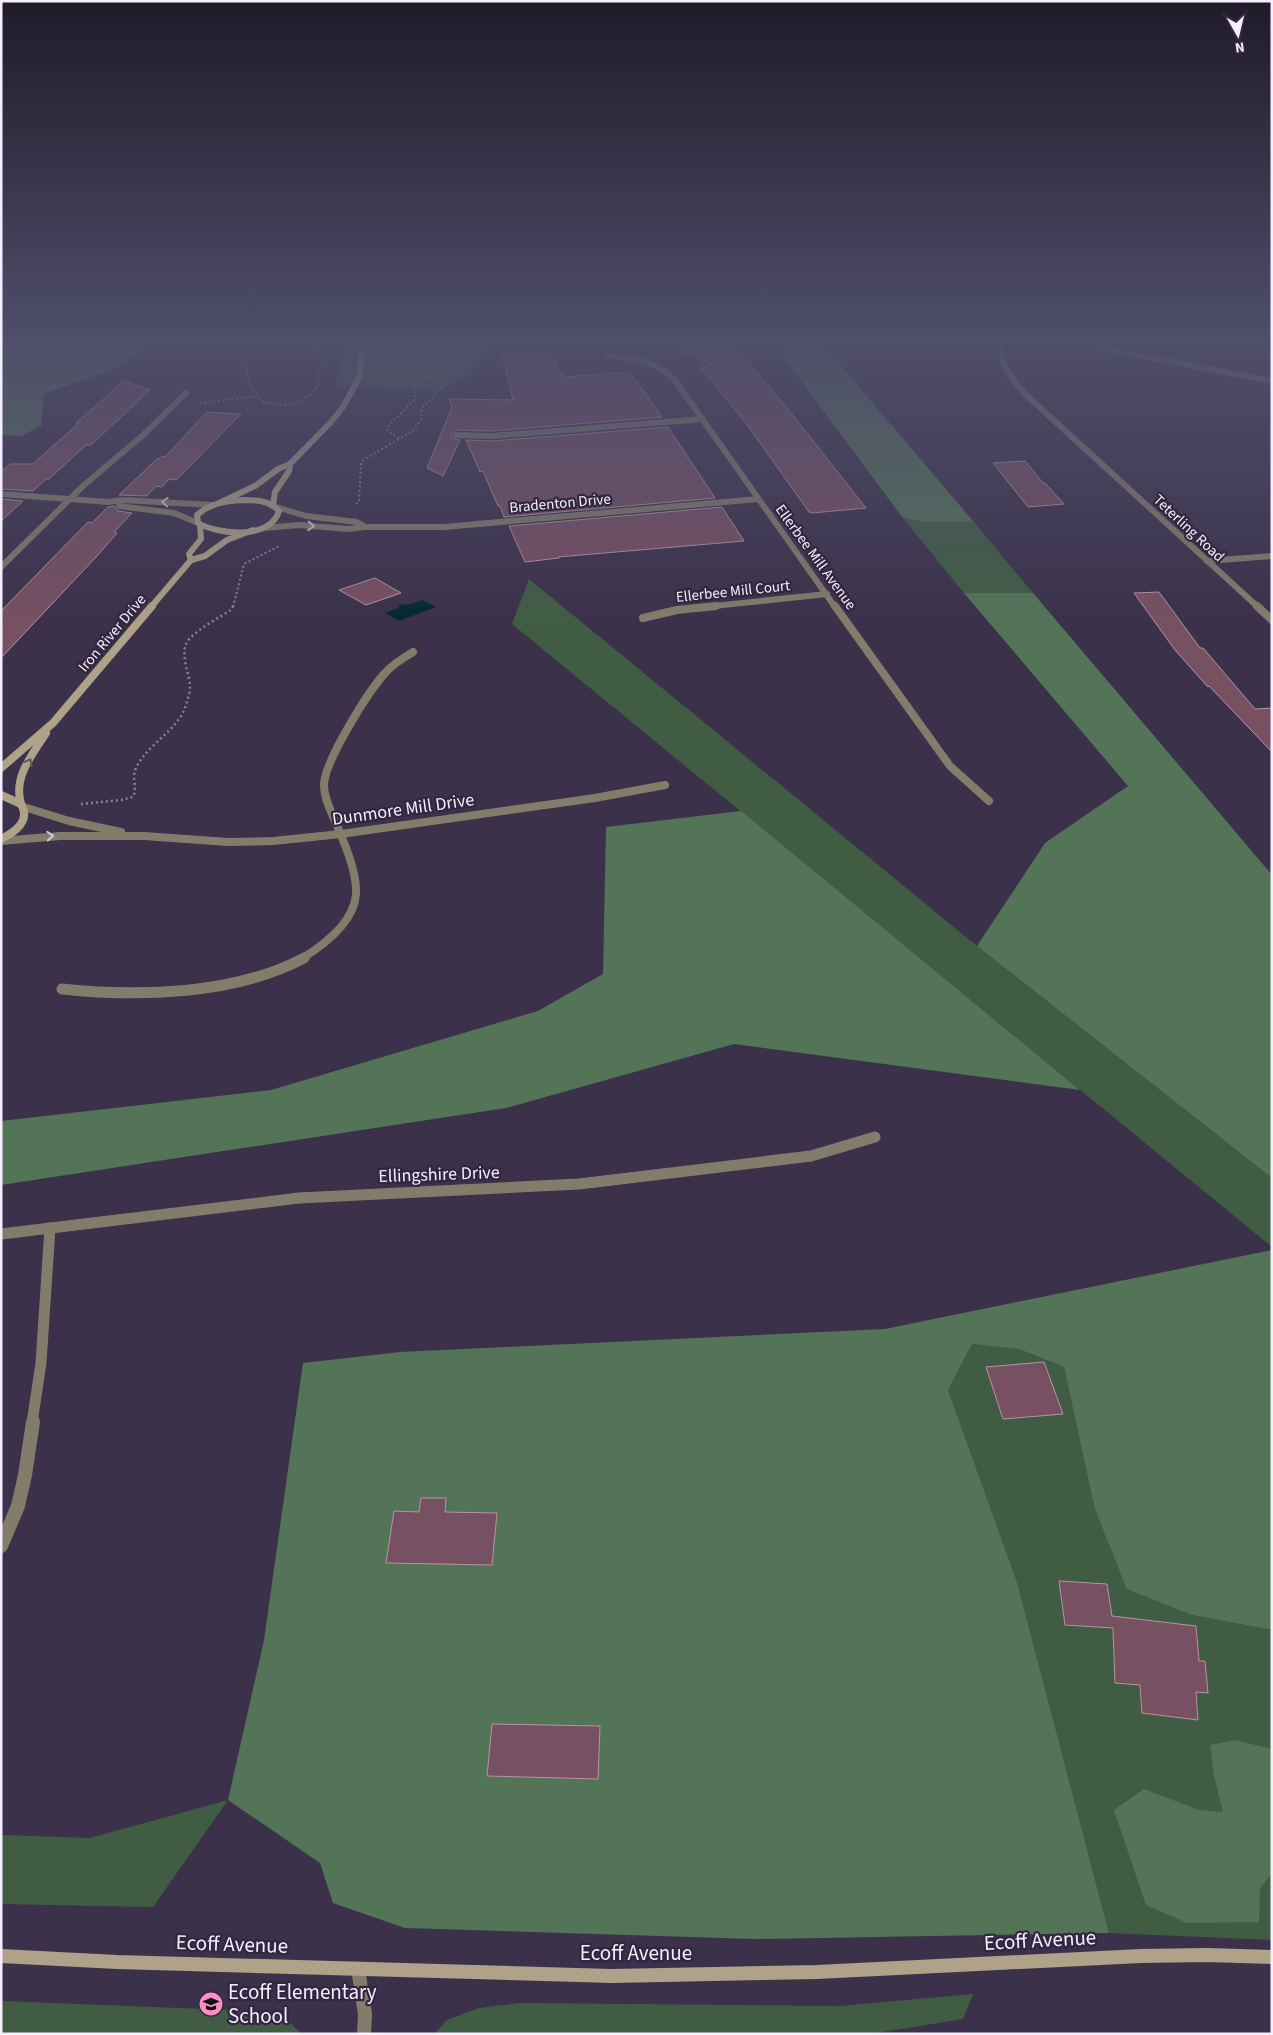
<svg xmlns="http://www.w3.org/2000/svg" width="1273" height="2035" viewBox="0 0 1273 2035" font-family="'Source Sans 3',sans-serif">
<rect width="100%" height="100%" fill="#3b314a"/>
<!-- green -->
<g fill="#405d44">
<path d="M439 340 498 343 468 375 437 391 336 386 344 351 385 362 391 375 414 374Z"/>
<path d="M902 517 925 522H974L1033 593H964Z"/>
<path d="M529 579 977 946 1272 1178V1247L512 624Z"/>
<path d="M972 1344 1019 1349 1064 1367 1080 1436 1192 1615 1272 1630V1940L1109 1933 1017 1582 948 1390Z"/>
<path d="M228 1800 153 1907 1 1904V1835L90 1838Z"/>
<path d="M973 1994 963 2019 870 2034H434L447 2020 479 2008 520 2003 840 2006Z"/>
<path d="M1 2001 256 2011 285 2018 302 2034H1Z"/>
</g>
<!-- forest -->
<g fill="#547458">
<path d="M1 340H156L121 366 44 394 41 426 21 436 1 435Z"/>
<path d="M325 340H439L414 374 391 375 385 362 344 351Z"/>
<path d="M458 340H586L579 344 485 343Z"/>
<path d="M771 340H819L974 522H925L902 517Z"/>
<path d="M964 593H1033L1272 875V1178L977 946 1045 843 1128 786Z"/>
<path d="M741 811 1080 1090 734 1044 506 1108 1 1185V1121L271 1090 538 1011 603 974 606 827Z"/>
<path d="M1272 1250V1630L1192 1615 1127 1589 1095 1509 1064 1367 1019 1349 972 1344 948 1390 1017 1582 1109 1933 755 1939 405 1928 333 1903 320 1863 228 1800 264 1640 303 1363 400 1352 885 1329Z"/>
<path d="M1235 1740 1272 1749V1873L1260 1888 1259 1922 1187 1923 1146 1905 1114 1810 1144 1789 1199 1810 1223 1812 1214 1775 1210 1745Z"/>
</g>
<!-- water -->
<path fill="#042834" d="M422 600 436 607 399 621 385 613 400 607 398 605 404 604 407 605Z"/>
<!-- building -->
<g fill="#775062" stroke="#b795a4">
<path d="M653 340H721L740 353 791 413 866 508 812 513 809 512 746 423 700 367 715 365Z"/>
<path d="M548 349 564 377 630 372 662 417 492 431 456 430 452 433 451 437 454 439 460 440 443 476 427 468 452 407 449 399 513 400 501 351Z"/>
<path d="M124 381 150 390 91 445H86L49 479H46L33 491 1 489V472L10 464H33L79 423H76Z"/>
<path d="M207 412 241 414 176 480 169 479 162 487 156 486 147 496 119 495 158 458 159 459 162 456 165 457Z"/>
<path d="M668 427 715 498 504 517 500 506H498L483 471 480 472 466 440 492 441Z"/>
<path d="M1025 461 1043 483H1045L1064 504 1028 507 993 463Z"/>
<path d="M1 499 23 501 1 521Z"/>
<path d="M114 506 118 511 132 513 114 532 117 533 97 556 1 658V611L88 522 92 523 108 507Z"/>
<path d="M722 507 744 541 558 557 559 558 525 562 509 526Z"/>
<path d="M375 578 401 593 366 605 339 590Z"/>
<path d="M1159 592 1200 648H1203L1255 709 1272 708V752L1209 686 1208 687 1175 650 1134 593Z"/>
<path d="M1044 1362 1063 1414 1003 1419 986 1367Z"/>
<path d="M421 1498H446L445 1512 497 1513 492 1565 386 1563 394 1511 419 1512Z"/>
<path d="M1059 1581 1107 1584 1112 1616 1196 1626 1199 1661H1205L1208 1693 1196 1692 1198 1720 1142 1713 1140 1685 1115 1683 1113 1628 1065 1625Z"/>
<path d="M492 1724 600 1726 598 1779 487 1776Z"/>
</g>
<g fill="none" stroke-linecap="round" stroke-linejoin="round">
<!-- path-far1 -->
<g stroke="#8a8297" stroke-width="2" stroke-dasharray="2 2.5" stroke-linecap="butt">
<path d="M185 340 233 354 245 362C248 373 247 385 256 395 269 410 300 407 313 392 322 381 313 374 330 359L327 352 307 348 290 340"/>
<path d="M200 403 257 396"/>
<path d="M356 504 359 502 361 464 363 460 413 431 421 420 422 408 446 383V380L427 377 412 382 416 393 413 401 388 426 387 430 400 439"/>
<path d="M233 607 244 564 279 546"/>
</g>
<!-- path -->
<path stroke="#8a8297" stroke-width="2.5" stroke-dasharray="2 3" stroke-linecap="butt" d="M81 804 121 800 133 797C138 787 131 778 136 768 148 743 178 731 186 705 188 699 190 692 190 686 189 673 181 656 186 644 191 632 221 617 232 609L233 606"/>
<!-- lane -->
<path stroke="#847c6b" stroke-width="14" d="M358 1969 365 2014 364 2034"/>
<!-- street-far3 -->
<g stroke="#847c6b" stroke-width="6">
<path d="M1000 340C1000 362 1009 376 1023 392L1258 607"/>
<path d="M1035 340 1096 347 1272 381"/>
<path d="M608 355C633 358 655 361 674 379L835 607"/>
<path d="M456 435 492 436 703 419"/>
<path d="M1 494 109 502 123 500 213 505"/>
<path d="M119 506 174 513 198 523"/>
<path d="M276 507 306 516 357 522 364 526"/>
<path d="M263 528 299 525 349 529 364 527H444L758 499"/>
<path d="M1207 561 1272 556"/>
<path d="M1 567 84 485 142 436 186 393"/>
<path d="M704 607 827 594"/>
</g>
<!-- street-far2 -->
<g stroke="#847c6b" stroke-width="8">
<path d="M835 606 950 766 989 801"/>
<path d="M1257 606 1272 620"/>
<path d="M643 618 677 610 716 606"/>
<path d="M24 807 69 821 121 832"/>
<path d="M1 841 60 836H144L228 842 273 841 341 834 595 798 665 785"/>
<path d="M301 959C324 945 354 923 356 894 357 873 346 847 338 828 333 815 324 800 324 785 324 762 371 686 388 670 395 663 405 657 413 652"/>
</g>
<!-- street-far1 -->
<g stroke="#847c6b" stroke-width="11">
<path d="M62 989C138 997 235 995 304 958"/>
<path d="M1 1234 299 1198 579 1184 811 1156 875 1137"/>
<path d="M32 1423 41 1363 50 1228"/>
</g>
<!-- street -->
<path stroke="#847c6b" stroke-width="14" d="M1 1546 18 1506 25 1475 33 1422"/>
<!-- secondary-far2 -->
<g stroke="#afa288" stroke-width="6">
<path d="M243 500C256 500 269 500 279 511 270 540 219 535 198 523L197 515C210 503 226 501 243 500Z"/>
<path d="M219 503 255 486 278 469 290 464 331 422 343 407 358 380 361 368 362 340"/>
<path d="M273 505 275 492 289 471 290 464"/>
<path d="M191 560 189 554 201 539 200 525"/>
<path d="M151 607 191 560 205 556 227 540 253 530"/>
</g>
<!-- secondary-far1 -->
<g stroke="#afa288" stroke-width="8">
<path d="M1 768 53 723 152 606"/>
<path d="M1 795 21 804C31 821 15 832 1 839"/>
<path d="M21 804C13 777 32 755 46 733"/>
</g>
<!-- secondary -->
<path stroke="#afa288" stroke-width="14" d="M1 1956 117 1962 612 1976 817 1972 1141 1956 1207 1955 1272 1957"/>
</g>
<!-- one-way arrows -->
<defs><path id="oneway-chevron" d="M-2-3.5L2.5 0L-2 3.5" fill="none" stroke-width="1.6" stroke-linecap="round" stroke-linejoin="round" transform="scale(1.25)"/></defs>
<g stroke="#d2ccd2">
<use href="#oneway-chevron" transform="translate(165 502) rotate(-177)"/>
<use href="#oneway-chevron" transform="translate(311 526) rotate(4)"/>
<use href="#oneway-chevron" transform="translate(50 836) rotate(-3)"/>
</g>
<use stroke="#63585c" href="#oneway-chevron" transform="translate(29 762) rotate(-61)"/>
<!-- sky -->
<linearGradient id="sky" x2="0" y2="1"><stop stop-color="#201b29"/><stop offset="0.54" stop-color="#4f4e6b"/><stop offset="1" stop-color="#4f4e6b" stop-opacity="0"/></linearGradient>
<rect width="1273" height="625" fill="url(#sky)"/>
<!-- icons -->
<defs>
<symbol id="school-disc" viewBox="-11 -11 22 22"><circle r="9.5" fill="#fb8fc5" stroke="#31273f"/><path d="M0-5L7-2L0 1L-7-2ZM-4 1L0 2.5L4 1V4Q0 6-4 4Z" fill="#111"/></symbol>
</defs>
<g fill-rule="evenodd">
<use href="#school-disc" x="197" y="1990" width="28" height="28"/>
</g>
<g text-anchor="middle" stroke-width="4.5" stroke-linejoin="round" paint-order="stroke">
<!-- far-street labels -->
<g font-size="15" fill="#f4eefe" stroke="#31273f">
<text transform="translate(560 503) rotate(-5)" y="5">Bradenton Drive</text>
<text transform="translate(1189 528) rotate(43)" y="5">Teterling Road</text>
<text transform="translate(816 557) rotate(54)" y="5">Ellerbee Mill Avenue</text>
<text transform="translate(733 591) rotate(-6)" y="5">Ellerbee Mill Court</text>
<text transform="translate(112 633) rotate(-50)" y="5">Iron River Drive</text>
</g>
<!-- street labels -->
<g font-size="18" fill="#f4eefe" stroke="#31273f">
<text transform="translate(403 809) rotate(-8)" y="6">Dunmore Mill Drive</text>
<text transform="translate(439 1174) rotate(-2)" y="6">Ellingshire Drive</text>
</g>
<!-- near-street labels -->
<g font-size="21" fill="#f4eefe" stroke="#31273f">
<text transform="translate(1040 1940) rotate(-3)" y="7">Ecoff Avenue</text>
<text transform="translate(232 1944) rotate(2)" y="7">Ecoff Avenue</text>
<text x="636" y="1960">Ecoff Avenue</text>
</g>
<!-- near-poi labels -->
<g font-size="21" fill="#f4eefe" stroke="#31273f" text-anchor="start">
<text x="228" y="1999">Ecoff Elementary<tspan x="228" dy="24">School</tspan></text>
</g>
</g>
<!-- border -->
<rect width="1273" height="2035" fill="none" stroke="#f4eefe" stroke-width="5"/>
<!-- north arrow -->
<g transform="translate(1238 35) rotate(172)" stroke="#31273f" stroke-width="4" paint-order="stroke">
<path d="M0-4L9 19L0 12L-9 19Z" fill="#f4eefe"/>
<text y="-8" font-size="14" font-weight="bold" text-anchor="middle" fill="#f4eefe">N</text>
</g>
</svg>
